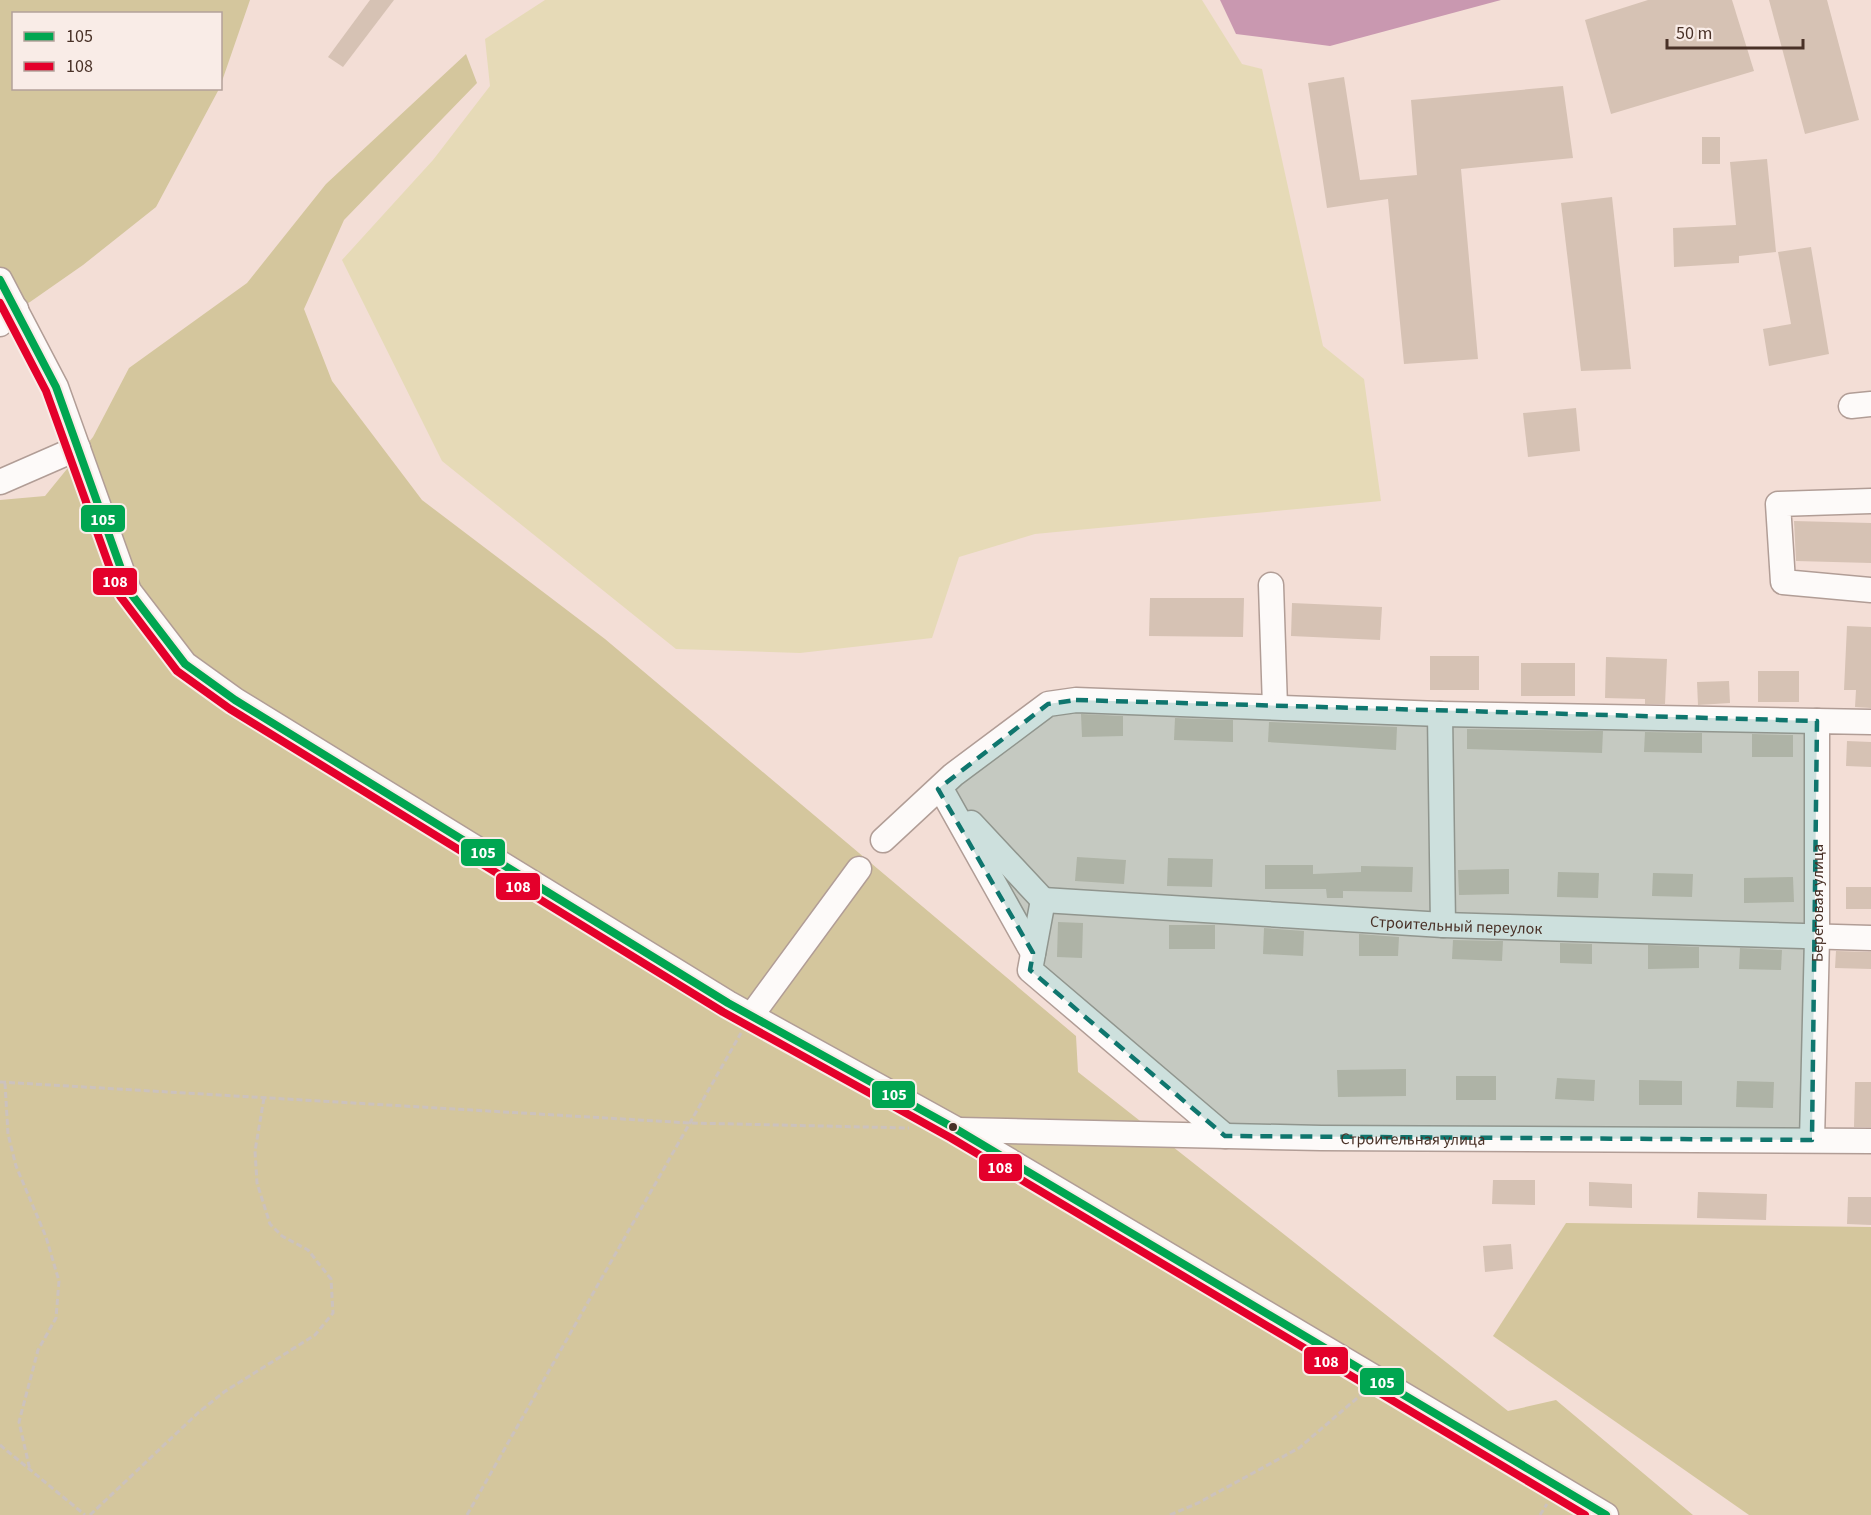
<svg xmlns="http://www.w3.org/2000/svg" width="1871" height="1515" viewBox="0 0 1871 1515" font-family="'Source Sans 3',sans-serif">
<rect width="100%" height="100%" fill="#f3ded6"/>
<!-- green -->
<path fill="#e6dab7" d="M545 0H1202L1242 64 1262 69 1323 346 1364 379 1381 501 1035 534 959 557 932 638 800 653 676 649 442 461 342 260 433 160 490 86 485 39Z"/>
<!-- forest -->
<g fill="#d4c69d">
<path d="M0 0H250L221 84 220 14H14V88L219 89 156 207 83 265 30 302 0 317Z"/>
<path d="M466 54 477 83 344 220 304 309 332 381 422 500 605 639 1076 1036 1078 1072 1508 1411 1556 1400 1693 1515H0V500L45 496 93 437 129 368 247 283 326 184Z"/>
<path d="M1566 1223 1871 1227V1515H1749L1493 1336Z"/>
</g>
<!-- water -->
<path fill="#c998b0" d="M1220 0H1501L1330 46 1236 34Z"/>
<!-- building -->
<g fill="#d6c2b4">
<path d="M370 0H394L343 67 328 57Z"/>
<path d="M1648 0H1732L1754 71 1611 114 1585 20Z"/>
<path d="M1769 0H1827L1859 120 1805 134Z"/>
<path d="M1344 77 1360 180 1417 175 1411 100 1563 86 1573 158 1461 169 1478 359 1404 364 1388 199 1327 208 1308 83Z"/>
<rect x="1702" y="137" width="18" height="27"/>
<path d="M1767 159 1776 252 1739 256V263L1674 267 1673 228 1736 225 1730 162Z"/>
<path d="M1612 197 1631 369 1581 371 1561 203Z"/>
<path d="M1811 247 1829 354 1769 366 1763 329 1791 324 1778 252Z"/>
<path d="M1576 408 1580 451 1528 457 1523 413Z"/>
<path d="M1794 521 1871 523V563L1796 561Z"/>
<path d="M1150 598H1244L1243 637 1149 636Z"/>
<path d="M1292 603 1382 607 1380 640 1291 636Z"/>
<path d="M1847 626 1871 627V708L1855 707 1856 690H1844Z"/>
<rect x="1430" y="656" width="49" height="34"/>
<path d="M1606 657 1667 659 1665 704H1645V699L1605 698Z"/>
<rect x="1521" y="663" width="54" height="33"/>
<rect x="1758" y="671" width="41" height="31"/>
<path d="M1729 681 1730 703 1698 705 1697 682Z"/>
<path d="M1081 714 1123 716V736L1082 737Z"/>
<path d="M1175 718 1233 720V742L1174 740Z"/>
<path d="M1269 722 1397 727 1396 750 1268 742Z"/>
<path d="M1467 729 1603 731 1602 753 1467 749Z"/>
<path d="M1645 732 1702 733V753L1644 752Z"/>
<path d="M1752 734 1793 735V757H1752Z"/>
<path d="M1847 741 1871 742V767L1846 766Z"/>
<path d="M1077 857 1126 860 1124 884 1075 881Z"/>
<path d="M1168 858 1213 859 1212 887 1167 886Z"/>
<path d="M1265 865H1313V874L1361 872V866L1413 867 1412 892 1343 891V898H1327L1326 889H1265Z"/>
<path d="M1509 869V894L1459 895 1458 870Z"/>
<path d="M1558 872 1599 873 1598 898 1557 897Z"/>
<path d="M1653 873 1693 874 1692 897 1652 896Z"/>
<path d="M1793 877 1794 902 1744 903V878Z"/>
<rect x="1846" y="887" width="25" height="22"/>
<path d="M1058 922 1083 923 1082 958 1057 957Z"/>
<rect x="1169" y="925" width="46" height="24"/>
<path d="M1264 928 1304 931 1303 956 1263 954Z"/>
<path d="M1359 934 1399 937 1398 956H1359Z"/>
<path d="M1453 940 1503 941 1502 961 1452 959Z"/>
<path d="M1560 943 1592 944V964L1560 963Z"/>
<path d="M1648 945 1699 947V968L1648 969Z"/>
<path d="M1740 948 1782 950 1781 970 1739 969Z"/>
<path d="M1836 951 1871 952V969L1835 968Z"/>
<path d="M1406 1069V1096L1338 1097 1337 1070Z"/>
<rect x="1456" y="1076" width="40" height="24"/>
<path d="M1557 1078 1595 1080 1594 1101 1555 1099Z"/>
<path d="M1639 1080 1682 1081V1105H1639Z"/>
<path d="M1737 1081 1774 1082 1773 1108 1736 1107Z"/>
<path d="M1855 1082H1871V1127H1854Z"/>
<path d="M1493 1180H1535V1205L1492 1204Z"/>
<path d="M1589 1182 1632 1184V1208L1589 1206Z"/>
<path d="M1698 1192 1767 1194 1766 1220 1697 1218Z"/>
<path d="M1848 1197H1871V1225L1847 1224Z"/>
<path d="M1511 1244 1513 1269 1485 1272 1483 1246Z"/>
</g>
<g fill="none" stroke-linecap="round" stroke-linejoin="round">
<defs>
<g id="minor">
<path d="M0 280 56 387 129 591 185 664 235 700 728 1003 956 1129 1606 1515"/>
<path d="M0 324 16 309"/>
<path d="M1851 406 1871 404"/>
<path d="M0 482 78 448"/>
<path d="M1871 501 1778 504 1783 582 1871 590"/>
<path d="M1271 585 1275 707"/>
<path d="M1440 714 1443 925"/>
<path d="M945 796 1033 953"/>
<path d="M971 823 1043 900"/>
<path d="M883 840 953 775 1048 704 1076 700 1440 714 1817 721"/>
<path id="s1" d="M1043 900 1443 925 1871 938"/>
<path d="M1043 900 1030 970 1225 1136"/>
<path d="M751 1016 859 869"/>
<path id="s2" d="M959 1130 1321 1138 1871 1141"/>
<path id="s3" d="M1812 1140 1817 938V721L1871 722"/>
</g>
</defs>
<!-- minor casing -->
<use href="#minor" stroke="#b19d96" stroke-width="27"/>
<!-- path -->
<g stroke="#ccc2bd" stroke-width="3" stroke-dasharray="6 3" stroke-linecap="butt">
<path d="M0 1082 690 1123 909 1128"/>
<path d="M5 1083 8 1134 16 1166 46 1237 59 1281 56 1318 38 1350 19 1422 30 1470"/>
<path d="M0 1445 85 1515"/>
<path d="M90 1515 199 1412 224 1392 315 1335 333 1313 331 1279 308 1250 282 1236 270 1224 257 1183 255 1151 264 1098"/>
<path d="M467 1515 741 1033"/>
<path d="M1170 1515 1198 1503 1299 1448 1363 1393"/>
<path d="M1540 1515 1547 1504"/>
</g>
<!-- minor -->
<use href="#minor" stroke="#fdfaf9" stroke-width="24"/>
<defs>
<path id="bus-1" d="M0 280 56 387 129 591 185 664 235 700 728 1003 956 1129 1606 1515"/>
<path id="bus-2" d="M0 303 46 391 120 596 177 671 230 709 723 1012 951 1138 1585 1515"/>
</defs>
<!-- bus-1 casing -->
<use href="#bus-1" stroke="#f9ece7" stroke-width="12"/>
<!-- bus-2 casing -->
<use href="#bus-2" stroke="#f9ece7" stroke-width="12"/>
<!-- bus-1 -->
<use href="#bus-1" stroke="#00a651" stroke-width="8"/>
<!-- bus-2 -->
<use href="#bus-2" stroke="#e4002b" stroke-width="8"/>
</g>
<!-- marked area -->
<path fill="#0f766e" fill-opacity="0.2" stroke="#0f766e" stroke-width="4.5" stroke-dasharray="12 8" stroke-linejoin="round" d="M1076 700 1817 721 1812 1140 1225 1136 1030 970 1033 953 938 789 1048 704Z"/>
<!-- markers -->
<circle fill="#493127" stroke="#f9ece7" stroke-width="2" cx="953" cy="1127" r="5"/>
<g text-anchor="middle" stroke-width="6" stroke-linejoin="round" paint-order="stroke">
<!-- street labels -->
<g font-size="16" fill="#493127" stroke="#f9ece7">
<text dy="6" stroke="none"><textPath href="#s3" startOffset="237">Береговая улица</textPath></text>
<text dy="6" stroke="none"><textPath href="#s1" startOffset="414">Строительный переулок</textPath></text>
<text dy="6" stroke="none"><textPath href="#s2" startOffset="454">Строительная улица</textPath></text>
</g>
</g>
<g stroke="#f9ece7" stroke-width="2">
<rect x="80" y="504" width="46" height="29" rx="6" fill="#00a651"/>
<rect x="92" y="567" width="46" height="29" rx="6" fill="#e4002b"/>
<rect x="460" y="838" width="46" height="29" rx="6" fill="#00a651"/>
<rect x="495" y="872" width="46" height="29" rx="6" fill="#e4002b"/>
<rect x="871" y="1080" width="45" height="29" rx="6" fill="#00a651"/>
<rect x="978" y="1153" width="45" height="29" rx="6" fill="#e4002b"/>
<rect x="1303" y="1346" width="46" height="29" rx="6" fill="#e4002b"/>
<rect x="1359" y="1367" width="46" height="29" rx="6" fill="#00a651"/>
</g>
<g font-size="16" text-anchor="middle" font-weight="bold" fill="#fff">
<text x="103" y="525">105</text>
<text x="115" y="587">108</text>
<text x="483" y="858">105</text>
<text x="518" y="892">108</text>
<text x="894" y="1100">105</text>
<text x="1000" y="1173">108</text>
<text x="1326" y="1367">108</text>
<text x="1382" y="1388">105</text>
</g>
<!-- legend -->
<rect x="12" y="12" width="210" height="78" fill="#f9ece7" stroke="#b3a19a" stroke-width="1.5"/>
<rect x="24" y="32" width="30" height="9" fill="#00a651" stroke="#b3a19a" stroke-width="1.5"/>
<text x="66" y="42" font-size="18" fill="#493127">105</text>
<rect x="24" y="62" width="30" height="9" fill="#e4002b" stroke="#b3a19a" stroke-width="1.5"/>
<text x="66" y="72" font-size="18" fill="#493127">108</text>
<!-- scale -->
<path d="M1667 39v9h136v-9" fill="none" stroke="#493127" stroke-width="3"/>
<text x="1676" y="39" font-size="18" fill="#493127" stroke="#f9ece7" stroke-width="4.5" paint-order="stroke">50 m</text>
</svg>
